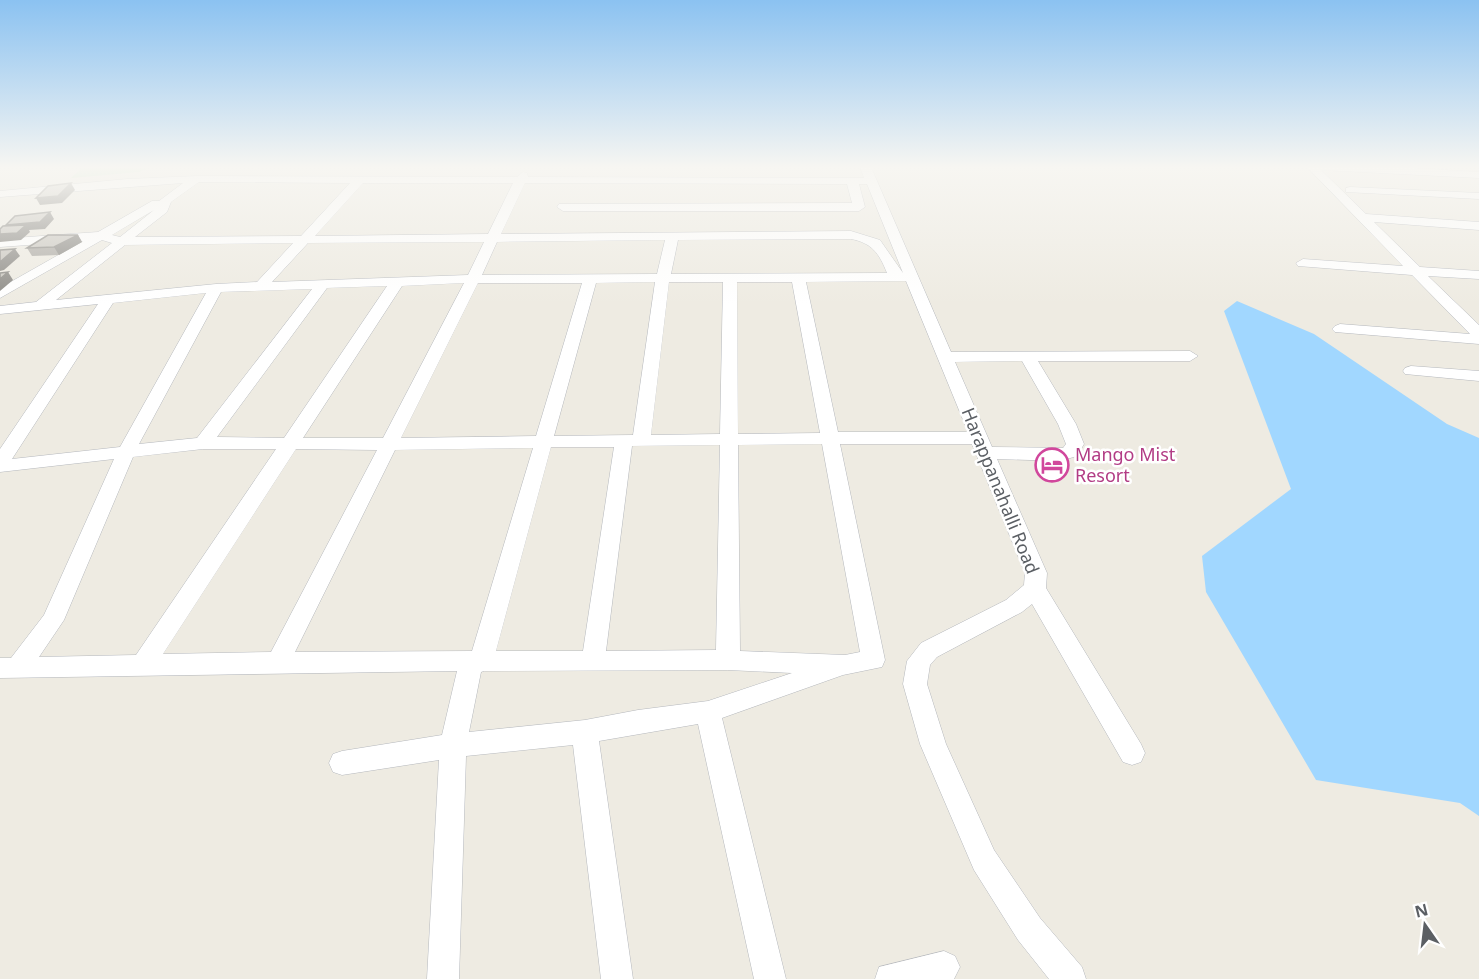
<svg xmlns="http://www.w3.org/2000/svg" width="1479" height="979" viewBox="0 0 1479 979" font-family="'Noto Sans',sans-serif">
<rect width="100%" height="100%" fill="#eeebe2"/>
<!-- green -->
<path fill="#bee7be" d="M83 167H151L139 172 71 178Z"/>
<!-- water -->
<path fill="#a1d7ff" d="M1237 301 1314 334 1447 424 1479 438V816L1460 803 1316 780 1206 592 1202 556 1291 489 1224 311Z"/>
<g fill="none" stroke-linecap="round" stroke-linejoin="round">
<defs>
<g id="minor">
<path d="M860 167H871L951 352 1190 351 1198 356 1190 361H1038L1076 424 1084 444 1077 456 1060 461 997 459 1047 573 1046 588 1141 744 1145 753 1141 762 1132 765 1123 762 1032 604 1022 612 937 657 930 665 927 684 946 744 994 850 1040 918 1082 967 1086 979H1049L1018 940 974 870 920 744 903 684 907 661 921 643 1006 600 1024 585 1025 573 972 444H840L885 660 882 667 843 675 722 718 786 979H754L698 724 599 741 633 979H601L573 745 466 756 459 979H427L439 760 342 775 333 772 329 763 333 754 342 751 442 735 457 671 0 678V658H11L44 615 114 459 0 472V449L98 304 0 314V306L36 302 112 243 102 240 0 298V288L83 241 0 247V239L98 232 152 201H159L183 183 0 197V191L127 179 197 176 517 177 523 172 527 173 528 177 864 178ZM199 182 350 183 301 236 135 237 167 212 171 202ZM363 183H513L488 234 315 236ZM525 183 847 184 852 203 559 204 557 207 563 211H859L865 207 859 184H867L903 273 880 240 851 231 501 234ZM154 210 120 237 112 235ZM851 239C872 243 879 253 887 273L671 274 678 240ZM665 240 657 274 482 275 497 242ZM484 242 468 275 272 282 308 243ZM293 243 257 282 216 284 56 300 125 245ZM906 281 968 432H838L806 282ZM655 282 633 435 554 436 596 283ZM669 282H723L720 434 651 435ZM737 282H792L820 433 738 434ZM464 283 383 438H303L402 286ZM478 283H582L536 436 401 438ZM387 286 284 438 217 437 327 288ZM312 289 197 438 139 444 221 292ZM206 293 120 447 12 459 113 303ZM1022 361 1058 424 1066 444 1063 448 992 447 955 362ZM822 444 860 652 845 655 740 651 738 445ZM720 445 716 650 606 651 632 446ZM551 447H614L583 651H496ZM533 448 472 651 295 652 395 450ZM203 449H276L136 655 39 657 64 620 133 457ZM296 449 377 450 271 652 163 654ZM728 670 792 673 708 701 638 710 585 720 469 732 481 672 484 671Z"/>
<path d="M1307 167H1395L1479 172V178L1321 170 1366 214 1479 222V230L1374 222 1420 267 1479 271V279L1428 276 1479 325V344L1335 332 1332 329 1335 326 1340 324 1470 334 1412 275 1298 266 1296 263 1303 259 1403 266Z"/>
<path d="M1350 187 1479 193V199L1346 192V188Z"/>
<path d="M1411 366 1479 371V381L1405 374 1403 371 1405 368Z"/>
<path d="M944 951 955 956 960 967 954 979H875L879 967Z"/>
</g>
</defs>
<!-- minor casing -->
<use href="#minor" stroke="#b5b8bd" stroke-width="1"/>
<!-- minor -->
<use href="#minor" fill="#fff" fill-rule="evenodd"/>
</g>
<!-- wall -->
<path fill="#adaaa4" d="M78 235 82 242 59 255 32 256 27 248Z"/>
<!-- shaded-wall -->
<g fill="#8d8b86">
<path d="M71 183 75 190 62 203 40 205 36 198Z"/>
<path d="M50 212 54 219 45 229 29 230 30 232 21 240 0 242V234L11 232 6 225Z"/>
<path d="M78 235 82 242 59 255 54 247Z"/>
<path d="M15 249 20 256 4 270 0 271V262Z"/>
<path d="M8 272 13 280 0 291V279Z"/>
</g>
<!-- building -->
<g fill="#c9c6bf" stroke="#8d8b86" stroke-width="1.5">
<path d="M71 183 58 196 36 198 48 186Z"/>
<path d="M50 212 40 222 6 225 15 216Z"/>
<path d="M26 225 17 233 0 234V229L3 226Z"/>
<path d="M48 235H78L54 247 27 248Z"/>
<path d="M15 249 0 262V250Z"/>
<path d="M8 272 0 279V273Z"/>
</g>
<!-- sky -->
<linearGradient id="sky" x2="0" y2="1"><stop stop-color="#8bc2f1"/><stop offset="0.55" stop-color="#f7f6f2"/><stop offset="1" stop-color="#f7f6f2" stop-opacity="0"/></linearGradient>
<rect width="1479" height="304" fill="url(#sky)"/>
<!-- icons -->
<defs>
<symbol id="hotel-ring" viewBox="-11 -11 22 22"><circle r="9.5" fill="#fff" stroke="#d1479c" stroke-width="1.5"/><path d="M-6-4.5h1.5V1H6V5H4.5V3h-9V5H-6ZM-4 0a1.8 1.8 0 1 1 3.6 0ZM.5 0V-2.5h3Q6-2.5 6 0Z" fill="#d1479c"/></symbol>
</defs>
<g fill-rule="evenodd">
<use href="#hotel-ring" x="1033" y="446" width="38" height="38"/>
</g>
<g text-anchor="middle" stroke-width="5" stroke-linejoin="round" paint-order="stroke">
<!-- hotel labels -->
<g font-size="18" fill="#b23c85" stroke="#fff" text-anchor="start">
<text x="1075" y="461">Mango Mist<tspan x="1075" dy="21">Resort</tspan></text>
</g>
<!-- street labels -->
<g font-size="18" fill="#5b5f64" stroke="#fff">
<text transform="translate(1000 491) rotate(68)" y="6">Harappanahalli Road</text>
</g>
</g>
<!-- north arrow -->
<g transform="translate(1425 925) rotate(346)" stroke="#ffffff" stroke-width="4.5" paint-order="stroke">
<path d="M0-4.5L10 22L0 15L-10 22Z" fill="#5b5f64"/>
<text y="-9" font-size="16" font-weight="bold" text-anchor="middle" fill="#5b5f64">N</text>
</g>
</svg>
